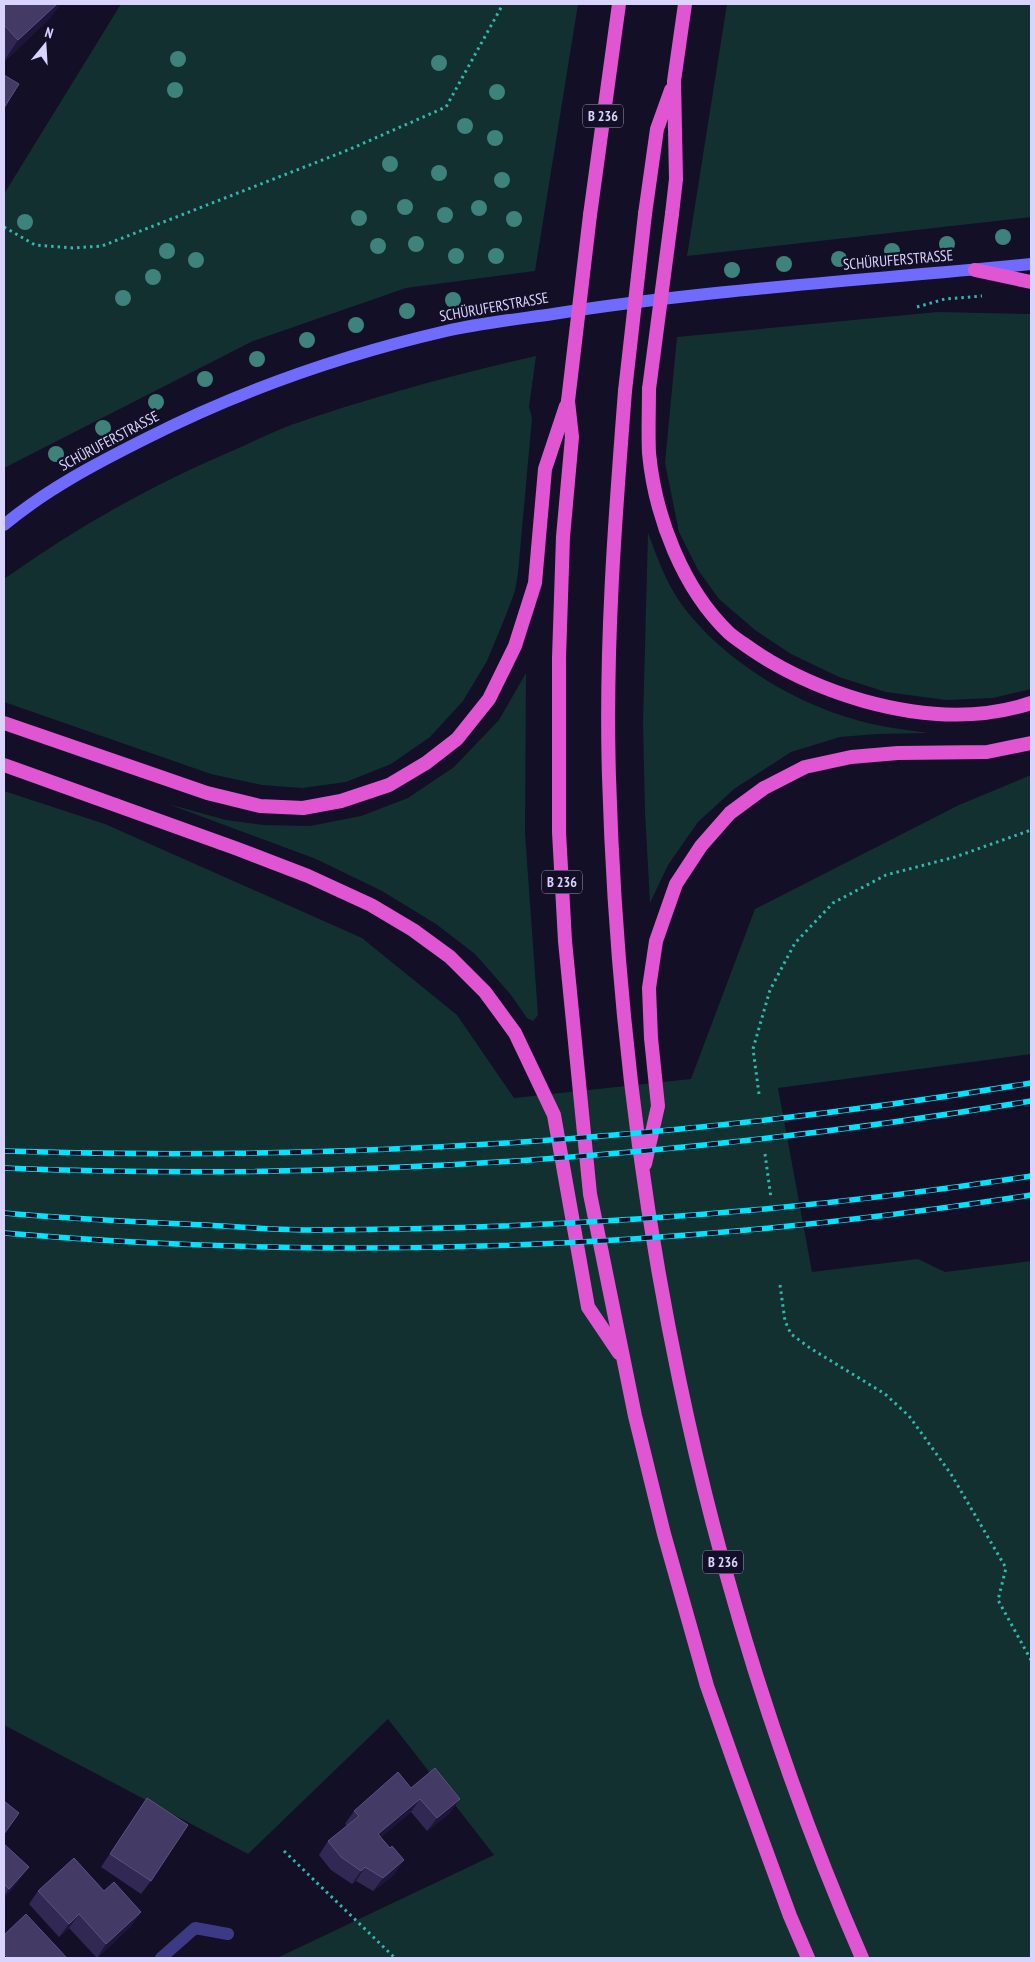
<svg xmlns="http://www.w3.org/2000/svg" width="1035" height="1962" viewBox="0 0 1035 1962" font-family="'PT Sans Narrow',sans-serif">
<rect width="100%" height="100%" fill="#130f26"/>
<!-- green -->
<g fill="#12302f">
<path d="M121 4H578L535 271 406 288 253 341 4 468V194Z"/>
<path d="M727 4H1031V217L687 256Z"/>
<path d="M937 312 1031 314V689L993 698 946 700 886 692 839 677 791 654 755 630 719 599 698 570 679 532 665 463 677 337Z"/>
<path d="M536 356 529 407 532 418 518 573 515 591 506 615 487 661 463 701 430 737 391 764 346 782 302 788 262 785 211 774 4 702V579C77 527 155 483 239 448 256 440 273 432 291 425 371 397 453 375 536 356Z"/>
<path d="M648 533C657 557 666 583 682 605 725 663 801 708 872 724 890 728 909 730 928 733L877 734 840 737 791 752 734 789 698 822 668 865 650 903 645 812 643 722Z"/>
<path d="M526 673 525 833 538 1015 533 1021 527 1018 511 995 475 954 436 924 382 891 316 859 168 804 226 820 263 825 310 826 361 816 408 798 454 767 499 720Z"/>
<path d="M1031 775V1054L778 1088 812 1272 918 1259 945 1272 1031 1261V1958H277L494 1855 388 1719 248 1854 4 1725V791L105 824 362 938 457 1015 514 1098 691 1079 755 909 959 805Z"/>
</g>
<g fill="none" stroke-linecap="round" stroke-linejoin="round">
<!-- path -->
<g stroke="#2fb8b0" stroke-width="3" stroke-dasharray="2.5 4" stroke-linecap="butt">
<path d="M4 227 35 245 73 248 102 246 348 150 446 107 503 4"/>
<path d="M917 307 945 299 982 296"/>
<path d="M759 1094 753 1049 770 990 795 943 833 903 886 875 955 857 1031 830"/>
<path d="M765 1154 771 1198"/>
<path d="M780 1285 785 1321 791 1334 810 1348 885 1394 909 1416 951 1474 1006 1568 998 1600 1031 1660"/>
<path d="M284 1851 395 1958"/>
</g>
<!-- minor -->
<path stroke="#3d3a85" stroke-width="12" d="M161 1958 195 1928 228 1934"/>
<!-- secondary -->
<path stroke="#6f6bff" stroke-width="12" d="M4 525C47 489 97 463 147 438 242 390 342 355 446 331 481 323 518 319 553 314 711 289 872 280 1031 264"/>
<!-- trunk -->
<g stroke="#e055d1" stroke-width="14">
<path d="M645 214 657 129 671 90"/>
<path d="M672 214 676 179 674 81 685 4"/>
<path d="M590 215 619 4"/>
<path d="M975 270 1031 282"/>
<path d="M649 389C649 410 648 432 649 453 655 517 683 589 729 633 736 639 744 644 751 649 786 673 823 689 864 701 918 716 977 721 1031 703"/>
<path d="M625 391C615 519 605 648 609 777 621 1181 700 1587 862 1958"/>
<path d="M568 401 572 437 563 537 559 658V832L565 941 590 1194 635 1416 664 1534 707 1686 737 1771 790 1916 808 1958"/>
<path d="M4 723 207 793 260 806 303 808 341 801 389 785 426 763 457 739 489 699 515 646 535 583 545 469 566 406"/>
<path d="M4 765 235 848 308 876 371 905 413 930 450 957 485 992 515 1033 554 1115 588 1307 619 1353"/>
<path d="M645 1164 658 1106 651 1038 649 988 656 941 676 884 701 846 730 813 764 788 805 767 851 757 898 753 987 752 1031 743"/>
</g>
<defs>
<g id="rail">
<path d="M4 1151C347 1162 692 1139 1031 1083"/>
<path d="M4 1168C345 1182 695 1157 1031 1101"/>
<path d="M4 1213C71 1219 138 1222 205 1225 241 1227 278 1230 314 1230 554 1229 794 1213 1031 1176"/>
<path d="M4 1233C346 1262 692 1248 1031 1195"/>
</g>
</defs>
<!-- rail casing -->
<use href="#rail" stroke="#00e5ff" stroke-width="5.5"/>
<!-- rail -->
<use href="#rail" stroke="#130f26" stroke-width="4" stroke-dasharray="11" stroke-linecap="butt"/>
<!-- trunk-bridge -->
<g stroke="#e055d1" stroke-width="14">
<path d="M649 389 672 214"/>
<path d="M625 391 645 214"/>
<path d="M568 401 590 215"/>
</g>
</g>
<!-- trees -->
<g fill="#3d827b">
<circle cx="178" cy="59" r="8"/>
<circle cx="439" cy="63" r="8"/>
<circle cx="175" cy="90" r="8"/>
<circle cx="497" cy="92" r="8"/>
<circle cx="465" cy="126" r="8"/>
<circle cx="495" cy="138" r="8"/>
<circle cx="390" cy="164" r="8"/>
<circle cx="439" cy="173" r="8"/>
<circle cx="502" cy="180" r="8"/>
<circle cx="405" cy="207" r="8"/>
<circle cx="479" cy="208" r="8"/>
<circle cx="445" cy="215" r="8"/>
<circle cx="359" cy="218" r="8"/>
<circle cx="514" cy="219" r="8"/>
<circle cx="25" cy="222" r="8"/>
<circle cx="1003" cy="237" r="8"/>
<circle cx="416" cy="244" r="8"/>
<circle cx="947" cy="244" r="8"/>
<circle cx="378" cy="246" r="8"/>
<circle cx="167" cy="251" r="8"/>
<circle cx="892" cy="251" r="8"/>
<circle cx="456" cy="256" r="8"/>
<circle cx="496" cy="256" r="8"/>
<circle cx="839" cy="259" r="8"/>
<circle cx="196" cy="260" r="8"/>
<circle cx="784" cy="264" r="8"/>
<circle cx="732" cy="270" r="8"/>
<circle cx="153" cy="277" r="8"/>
<circle cx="123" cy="298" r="8"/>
<circle cx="453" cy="300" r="8"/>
<circle cx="407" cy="311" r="8"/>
<circle cx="356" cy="325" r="8"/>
<circle cx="307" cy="340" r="8"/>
<circle cx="257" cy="359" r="8"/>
<circle cx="205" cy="379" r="8"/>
<circle cx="156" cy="402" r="8"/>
<circle cx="103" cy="428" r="8"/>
<circle cx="56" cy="454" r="8"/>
</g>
<!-- wall -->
<g fill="#312854">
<path d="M4 4 51 17 4 62Z"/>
<path d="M411 1788 450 1813 427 1831 411 1812 381 1837 395 1874 373 1891 356 1881 352 1884 331 1870 319 1855 328 1841 347 1826 345 1824 354 1811Z"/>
<path d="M147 1798 151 1881 141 1894 101 1867Z"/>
<path d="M4 1844 19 1881 4 1898Z"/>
<path d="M38 1891H104L141 1912 131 1926 97 1958 69 1928 59 1937 29 1904Z"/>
</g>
<!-- shaded-wall -->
<g fill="#1d163a">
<path d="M57 4H61L51 17 4 62V61L18 40Z"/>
<path d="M420 1799 411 1812 368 1848 378 1834Z"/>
<path d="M460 1799 450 1813 427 1831 437 1818Z"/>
<path d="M404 1860 395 1874 373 1891 383 1878Z"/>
<path d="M29 1867 19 1881 4 1898V1896L9 1889Z"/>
<path d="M365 1867 356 1881 352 1884 361 1871Z"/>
<path d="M141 1912 131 1926 97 1958 106 1944Z"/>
<path d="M79 1914 69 1928 59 1937 69 1924Z"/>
</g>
<!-- building -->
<g fill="#433a66" stroke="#5a527e">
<path d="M4 4H57L18 40 4 25Z"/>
<path d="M4 75 19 84 4 108Z"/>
<path d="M435 1768 460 1799 437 1818 420 1799 378 1834 390 1848 392 1846 404 1860 383 1878 365 1867 361 1871 341 1857 328 1841 359 1816 354 1811 398 1772 411 1788Z"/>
<path d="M147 1798 188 1825 151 1881 110 1854Z"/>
<path d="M4 1801 19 1813 4 1834Z"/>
<path d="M4 1844 29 1867 9 1889 4 1884Z"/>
<path d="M74 1858 104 1891 114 1882 141 1912 106 1944 79 1914 69 1924 38 1891Z"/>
<path d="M26 1914 67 1958H6L7 1957 4 1954V1935Z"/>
</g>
<g text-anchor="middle" stroke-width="5" stroke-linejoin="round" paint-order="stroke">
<!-- shield labels -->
<g fill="#130f26" stroke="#9e99be" stroke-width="1">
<rect x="583" y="104.5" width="40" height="23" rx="4"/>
<rect x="542" y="870.5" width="40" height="23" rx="4"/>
<rect x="703" y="1550.5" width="40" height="23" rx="4"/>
</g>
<g font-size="14" font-weight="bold" fill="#d9d4ff">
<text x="603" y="121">B 236</text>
<text x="562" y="887">B 236</text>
<text x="723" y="1567">B 236</text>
</g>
<!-- street labels -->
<g font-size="15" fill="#d9d4ff" stroke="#130f26">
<text transform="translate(898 260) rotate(-5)" y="5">SCHÜRUFERSTRASSE</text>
<text transform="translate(494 307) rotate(-10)" y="5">SCHÜRUFERSTRASSE</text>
<text transform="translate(109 441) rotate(-28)" y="5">SCHÜRUFERSTRASSE</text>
</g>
</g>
<!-- border -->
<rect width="1035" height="1962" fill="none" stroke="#d9d4ff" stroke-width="10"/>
<!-- north arrow -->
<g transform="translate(45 45) rotate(18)" stroke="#130f26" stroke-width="4" paint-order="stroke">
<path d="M0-4L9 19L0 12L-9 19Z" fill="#d9d4ff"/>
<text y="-8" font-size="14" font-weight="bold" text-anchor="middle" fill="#d9d4ff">N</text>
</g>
</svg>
